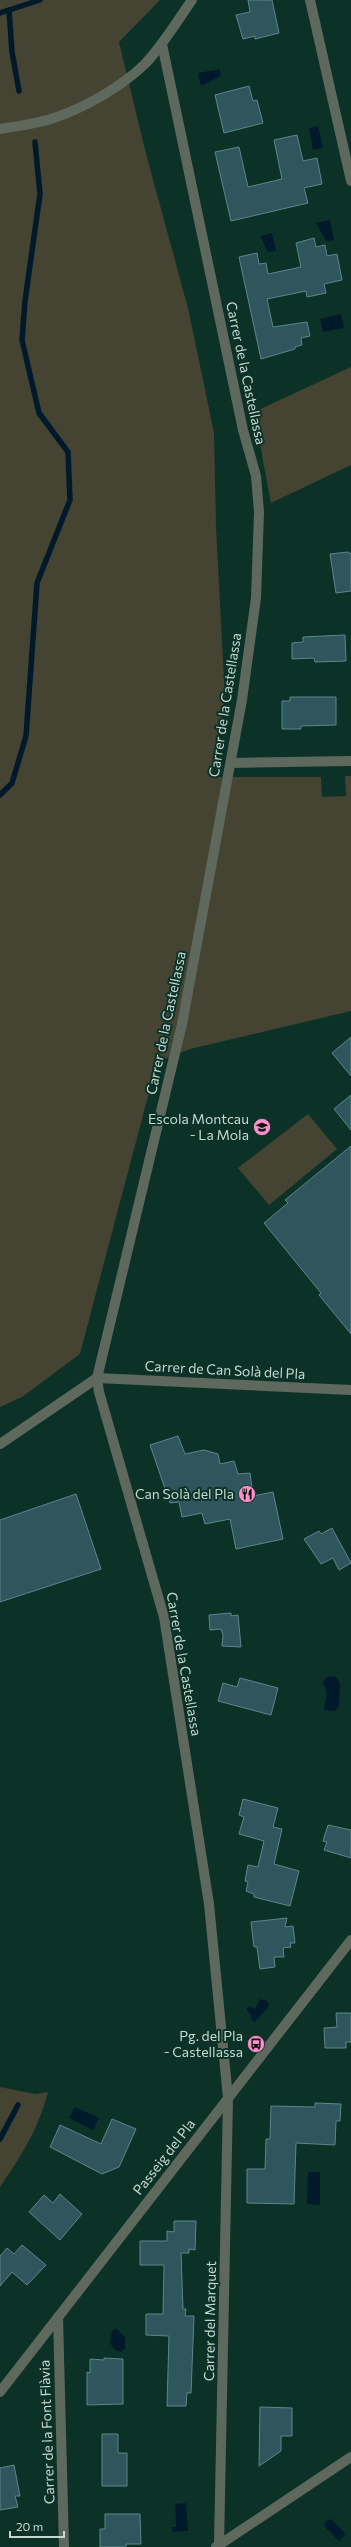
<svg xmlns="http://www.w3.org/2000/svg" width="351" height="2547" viewBox="0 0 351 2547" font-family="Commissioner,sans-serif">
<rect width="100%" height="100%" fill="#0c3228"/>
<!-- green -->
<g fill="#454331">
<path d="M0 0H160L119 42 146 154 188 308 214 433 216 527 225 697 212 777H321L322 797 346 796 345 776H351V1011L190 1049 157 1062 80 1354 22 1397 0 1407Z"/>
<path d="M351 367V465L271 503 254 412Z"/>
<path d="M308 1114 337 1149 269 1205 238 1168Z"/>
<path d="M0 2087 35 2094 48 2092C37 2132 23 2153 0 2187Z"/>
</g>
<!-- water -->
<g fill="#011a2b">
<path d="M220 69 221 76 201 86 198 73Z"/>
<path d="M318 126 323 148 313 150 309 128Z"/>
<path d="M330 220 334 240 326 241 316 223Z"/>
<path d="M272 233 276 251 268 252 260 236Z"/>
<path d="M341 314 344 328 323 332 320 319Z"/>
<path d="M331 1676 336 1677 340 1683 339 1706 335 1711 324 1710 327 1693 323 1683 325 1678Z"/>
<path d="M260 1999 267 2001 269 2006 255 2022 251 2019V2015L246 2009 249 2007 255 2009Z"/>
<path d="M75 2107 99 2118 93 2130 69 2118Z"/>
<path d="M308 2172H320V2205L307 2204Z"/>
<path d="M116 2328 125 2337V2348L121 2352 115 2350 110 2343 112 2331Z"/>
<path d="M186 2503 188 2531 172 2532V2527H176L175 2504Z"/>
<path d="M331 2519 346 2534 339 2541 324 2526 326 2521Z"/>
</g>
<g fill="none" stroke-linecap="round" stroke-linejoin="round">
<!-- stream -->
<g stroke="#011a2b" stroke-width="5.5">
<path d="M0 13 9 10"/>
<path d="M19 91 12 52 9 10 40 0"/>
<path d="M0 795 12 783 26 736 37 583 70 500 68 452 39 413 22 340 25 301 40 194 35 142"/>
<path d="M0 2139 18 2105"/>
</g>
</g>
<!-- building -->
<g fill="#2e565c" stroke="#5c868b">
<path d="M248 0H272L279 33 255 39V36L243 39 236 15 250 12Z"/>
<path d="M249 86 253 101 257 100 263 123 224 133 215 95Z"/>
<path d="M297 135 303 161 317 158 322 184 304 188 308 203 231 221 215 152 239 147 248 187 282 179 274 140Z"/>
<path d="M314 238 316 247 325 245 327 256 337 254 342 280 324 284 326 293 307 297 306 291 267 299 273 327 307 322 310 336 301 338 302 345 295 347V349L261 359 239 257 257 253 259 264 266 263 268 274 301 267 296 243Z"/>
<path d="M348 552 351 554V591L336 593 330 554Z"/>
<path d="M345 635 346 661 315 662 314 658 292 659V643L303 642V637Z"/>
<path d="M290 697H336V725L301 726V729H282V701H290Z"/>
<path d="M351 1037V1076L332 1053Z"/>
<path d="M351 1095V1130L334 1109Z"/>
<path d="M351 1146V1334L319 1295 321 1293 264 1223 288 1203 285 1200Z"/>
<path d="M178 1436 185 1454 204 1450 218 1454 220 1464 234 1461 238 1474 250 1473 253 1496 273 1492 283 1539 236 1549 230 1519 205 1524 202 1513 182 1517 179 1502 170 1503 150 1445Z"/>
<path d="M76 1494 101 1569 0 1602V1520Z"/>
<path d="M332 1528 351 1563 339 1570 333 1558 321 1564 304 1539 319 1531 321 1534Z"/>
<path d="M231 1613V1616L238 1615 241 1647 222 1646 223 1635 221 1629 210 1630 209 1615Z"/>
<path d="M240 1678 278 1688 271 1715 218 1701 223 1683 237 1687Z"/>
<path d="M243 1799 278 1808 273 1827 282 1829 274 1864 299 1871 290 1906 254 1897V1894L246 1891 248 1882 245 1881 248 1865 258 1867 264 1841 239 1834 244 1817 239 1815Z"/>
<path d="M328 1825 351 1830V1858L324 1850 327 1842 323 1841Z"/>
<path d="M287 1918 285 1927 293 1926 295 1943H290L291 1947 283 1948 284 1957H274L275 1967 260 1969 257 1947H254L251 1922Z"/>
<path d="M336 2013H351V2042H346V2048H325L324 2028 337 2027Z"/>
<path d="M315 2103 341 2104 340 2121H336L335 2145 296 2143 294 2204 247 2203V2169H265L266 2139H270L271 2106 315 2107Z"/>
<path d="M112 2119 136 2129 119 2167 102 2174 50 2147 60 2125 101 2144Z"/>
<path d="M60 2194 82 2214 60 2240 29 2212 44 2195 53 2203Z"/>
<path d="M174 2221H196L195 2250 189 2249V2253H181L183 2309H186L185 2316H194L191 2393H187L186 2406H167L169 2336 146 2335V2314H163L164 2265H140V2241H167V2231L174 2232Z"/>
<path d="M22 2245 46 2265 27 2285 12 2272 0 2286V2256L7 2248 14 2254Z"/>
<path d="M104 2358 123 2359V2404L87 2405V2372L90 2373V2359L104 2360Z"/>
<path d="M260 2407 292 2408V2436H281V2451L259 2466Z"/>
<path d="M102 2434H118V2453H127V2486H102Z"/>
<path d="M14 2465 20 2496H15L18 2507 0 2510V2468Z"/>
<path d="M105 2514H140L141 2544H126V2547H100V2529H105Z"/>
</g>
<g fill="none" stroke-linecap="round" stroke-linejoin="round">
<!-- minor -->
<g stroke="#5f685c" stroke-width="10">
<path d="M310 0 351 181"/>
<path d="M162 44 243 430 256 476 259 512 256 598 242 700 182 1024 97 1378 99 1392 164 1617 209 1904 228 2098 219 2545"/>
<path d="M0 129C17 126 37 124 54 118 86 107 121 87 145 64 163 45 177 21 192 0"/>
<path d="M231 763 351 761"/>
<path d="M0 1444 97 1378 351 1390"/>
<path d="M58 2317 64 2547"/>
<path d="M0 2392 351 1940"/>
<path d="M216 2547 351 2457"/>
</g>
</g>
<!-- icons -->
<defs>
<symbol id="school-disc" viewBox="-11 -11 22 22"><circle r="9.5" fill="#f990ca" stroke="#0c3228"/><path d="M0-5L7-2L0 1L-7-2ZM-4 1L0 2.5L4 1V4Q0 6-4 4Z" fill="#111"/></symbol>
<symbol id="restaurant-disc" viewBox="-11 -11 22 22"><circle r="9.5" fill="#f990ca" stroke="#0c3228"/><path d="M-5-6h1v4h1v-4h1v4h1v-4h1v5L-1.5 .5V6h-2V.5L-5-1ZM5-6V6H3V1.5H1.5Q1.5-4 5-6Z" fill="#111"/></symbol>
<symbol id="bus-disc" viewBox="-11 -11 22 22"><circle r="9.5" fill="#f990ca" stroke="#0c3228"/><path d="M-5-6H5V4H4V6H2V4H-2V6H-4V4H-5ZM-3.5-4V0h7V-4ZM-3.5 1.2v1.5H-2V1.2ZM2 1.2v1.5H3.5V1.2Z" fill="#111"/></symbol>
</defs>
<g fill-rule="evenodd">
<use href="#school-disc" x="252" y="1117" width="20" height="20"/>
<use href="#restaurant-disc" x="237" y="1484" width="20" height="20"/>
<use href="#bus-disc" x="246" y="2034" width="20" height="20"/>
</g>
<g text-anchor="middle" stroke-width="4" stroke-linejoin="round" paint-order="stroke">
<!-- street labels -->
<g font-size="14" fill="#c4d8d0" stroke="#0c3228">
<text transform="translate(246 373) rotate(78)" y="5">Carrer de la Castellassa</text>
<text transform="translate(225 705) rotate(-81)" y="5">Carrer de la Castellassa</text>
<text transform="translate(166 1023) rotate(-78)" y="5">Carrer de la Castellassa</text>
<text transform="translate(225 1370) rotate(3)" y="5">Carrer de Can Solà del Pla</text>
<text transform="translate(184 1664) rotate(80)" y="5">Carrer de la Castellassa</text>
<text transform="translate(164 2157) rotate(-52)" y="5">Passeig del Pla</text>
<text transform="translate(210 2321) rotate(-89)" y="5">Carrer del Marquet</text>
<text transform="translate(47 2432) rotate(-92)" y="5">Carrer de la Font Flàvia</text>
</g>
<!-- poi labels -->
<g font-size="14" fill="#c4d8d0" stroke="#0c3228" text-anchor="end">
<text x="249" y="1124">Escola Montcau<tspan x="249" dy="16">- La Mola</tspan></text>
<text x="234" y="1499">Can Solà del Pla</text>
<text x="243" y="2041">Pg. del Pla<tspan x="243" dy="16">- Castellassa</tspan></text>
</g>
</g>
<!-- scale -->
<path d="M10 2531v6h54v-6" fill="none" stroke="#c4d8d0" stroke-width="2"/>
<text x="16" y="2531" font-size="12" fill="#c4d8d0" stroke="#0c3228" stroke-width="3" paint-order="stroke">20 m</text>
</svg>
